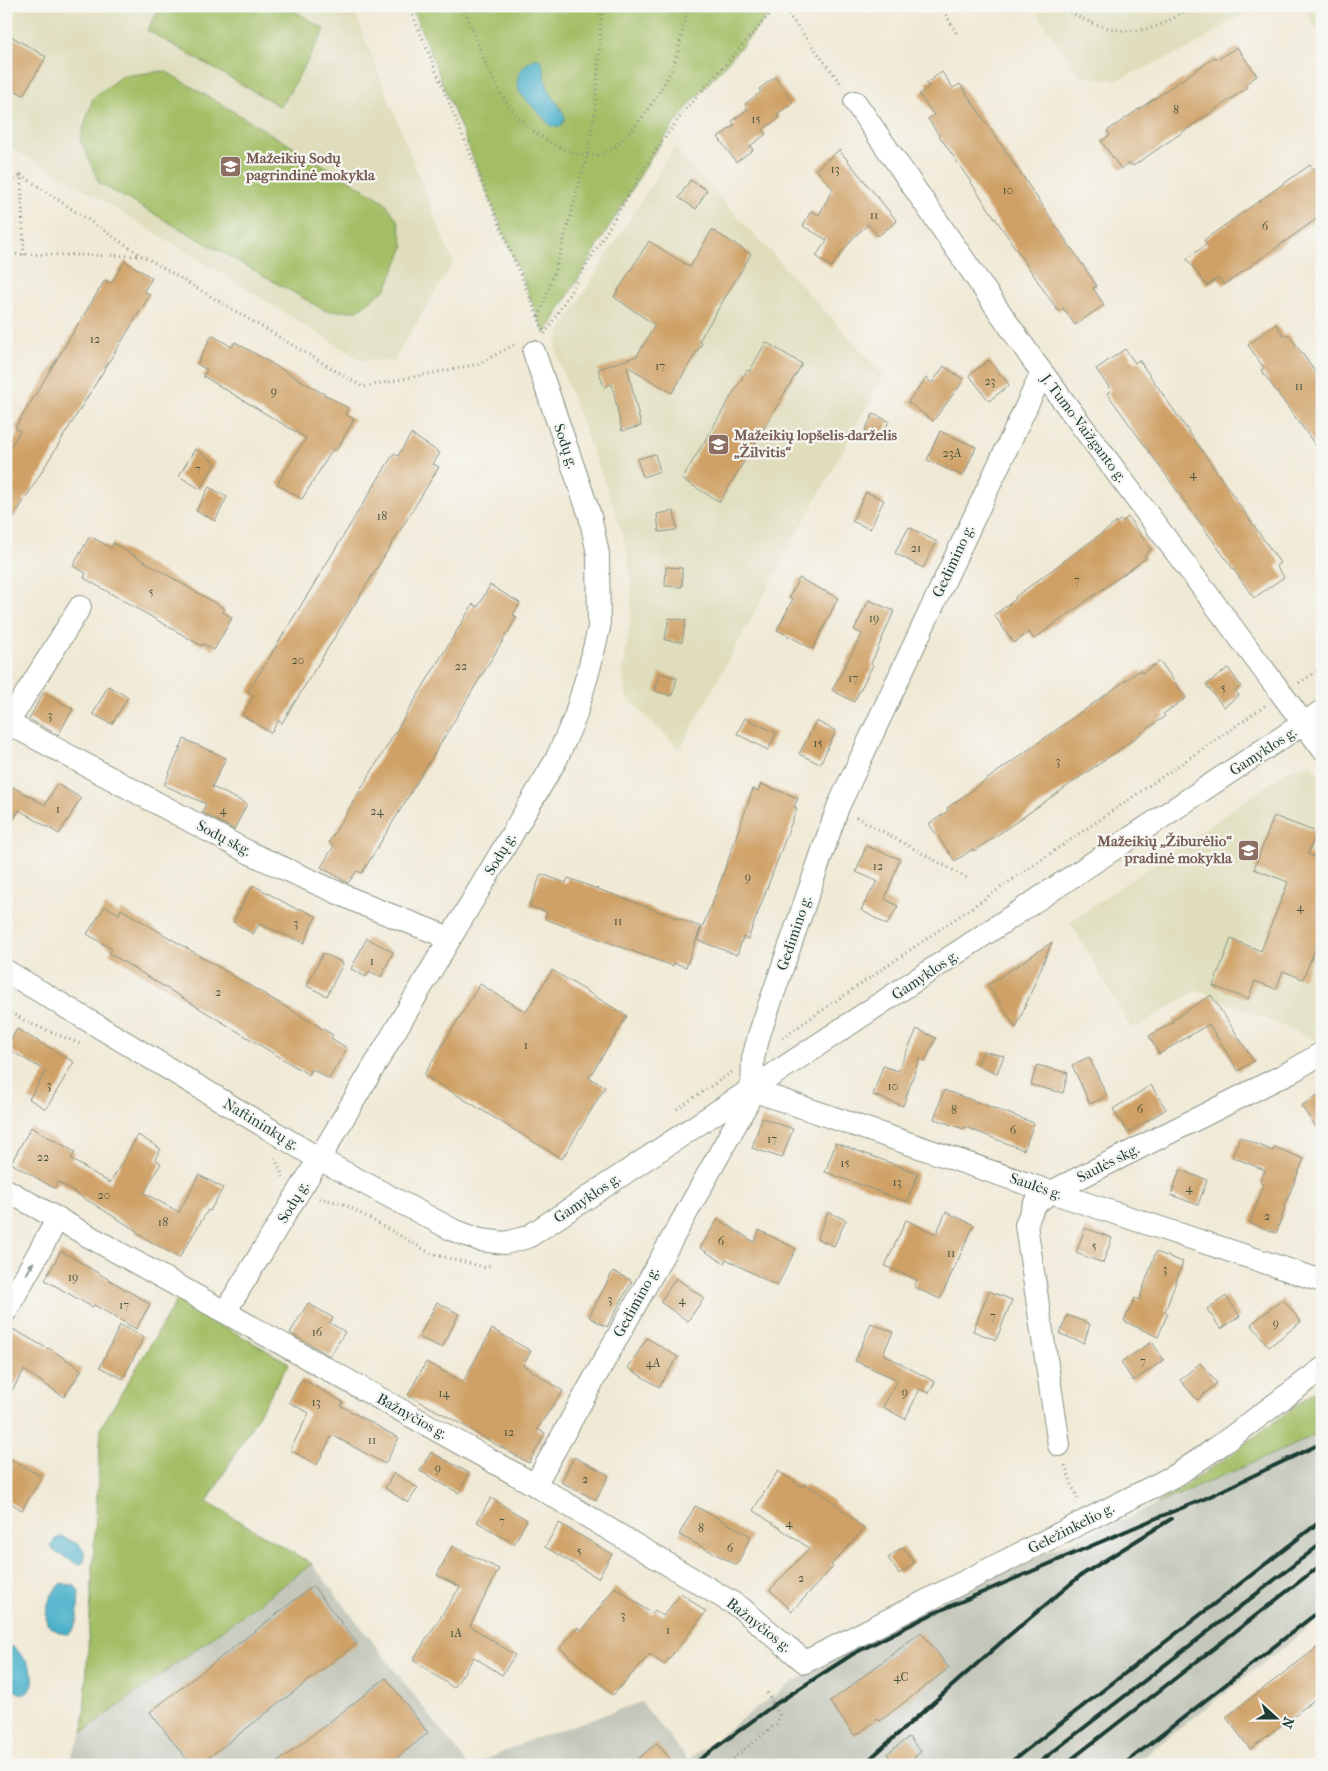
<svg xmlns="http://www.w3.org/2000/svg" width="1328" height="1771" viewBox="0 0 1328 1771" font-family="'IM FELL French Canon',serif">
<rect width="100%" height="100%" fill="#f6f6f2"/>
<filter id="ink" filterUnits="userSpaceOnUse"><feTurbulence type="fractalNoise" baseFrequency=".02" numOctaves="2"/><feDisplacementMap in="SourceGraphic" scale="10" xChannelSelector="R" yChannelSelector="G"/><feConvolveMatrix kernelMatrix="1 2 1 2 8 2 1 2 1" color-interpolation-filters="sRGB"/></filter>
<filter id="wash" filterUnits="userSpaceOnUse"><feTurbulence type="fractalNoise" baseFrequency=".0096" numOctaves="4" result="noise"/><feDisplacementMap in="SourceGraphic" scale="20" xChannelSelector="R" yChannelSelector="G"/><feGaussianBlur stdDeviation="1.12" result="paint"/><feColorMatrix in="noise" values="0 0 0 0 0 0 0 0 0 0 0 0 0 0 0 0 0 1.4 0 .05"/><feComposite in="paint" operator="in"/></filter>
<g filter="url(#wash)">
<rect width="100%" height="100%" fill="#f0e9d5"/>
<!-- built -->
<g fill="#dfddbb">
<path d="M6 6H352L453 263 393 362 361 360 84 189 6 145Z"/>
<path d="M1032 6H1255L1188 49 1117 80 1080 76Z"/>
<path d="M1303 6H1322V40Z"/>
<path d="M674 148 884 375 680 749 626 697 623 673 631 614V578L627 550 616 513 560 365 556 347 559 333Z"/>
<path d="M1311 764 1322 778V1038L1318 1041 1198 990 1132 1029 1070 922 1292 768Z"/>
</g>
<!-- industrial -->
<g fill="#c3c6b9">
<path d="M1322 1431V1617L1133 1765H475L528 1741 641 1702 688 1760 751 1712 793 1682 867 1640 992 1576 1294 1445Z"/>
<path d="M312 1564 468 1765H67L83 1732Z"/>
</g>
<!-- green -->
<g fill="#a3be65" stroke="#617e4c">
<path d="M161 6H287L325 30 281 107 147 30Z"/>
<path d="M411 6H777L686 109 655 151 545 334Z"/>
<path d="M165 71 384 201 398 221 404 247 386 289 356 311H326L99 183 80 139 93 98 122 76Z"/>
<path d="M177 1300 289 1363 207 1502 312 1564 83 1732 101 1427Z"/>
<path d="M1322 1386V1431L1294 1445 1157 1504 1225 1459Z"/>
</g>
<!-- water -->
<g fill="#4bb1ca" stroke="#35777f">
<path d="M534 59H539L542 62 548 89 564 114 565 119 560 127 551 126 520 93C513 78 521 66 534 59Z"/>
<path d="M62 1537C74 1542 89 1546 84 1562L79 1565 55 1552 51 1547 55 1539Z"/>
<path d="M61 1583 75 1586 79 1592C78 1603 80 1641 61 1633 56 1631 51 1627 47 1624 44 1610 50 1593 61 1583Z"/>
<path d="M6 1645C14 1646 17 1650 22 1656 32 1668 40 1681 26 1694H21L6 1685Z"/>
</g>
<g id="blocks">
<!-- building -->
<g fill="#cfa166">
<path d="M6 33 46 57 23 95 6 85Z"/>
<path d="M1237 47 1257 76 1245 84 1247 88 1133 166 1130 163 1121 169 1101 141 1110 135 1107 131 1215 57 1217 60Z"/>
<path d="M942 72 953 88 960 84 1097 286 1093 288 1104 305 1075 325 1063 308 1058 311 928 119 934 115 919 94 929 87 926 83Z"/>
<path d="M775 77 793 103 777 114 779 118 763 130 766 134 750 146 753 150 736 162 718 137 735 125 732 121 748 109 745 104 761 92 759 89Z"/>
<path d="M839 150 897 221 878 236 868 224 853 238 831 267 816 256 827 240 803 226 811 211 819 215 833 189 816 169Z"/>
<path d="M1322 164V215L1224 285 1218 278 1207 286 1187 259 1207 244 1204 240 1310 165 1313 170Z"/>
<path d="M690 180 707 190 696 209 679 198Z"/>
<path d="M712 230 751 254 699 341 702 343 672 393 627 366 641 426 622 431 612 384 604 387 598 369 637 356 655 325 614 297 649 241 690 267Z"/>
<path d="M125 261 152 278 144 291 150 295 6 530V454L20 431 15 428 105 280 111 283Z"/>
<path d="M1276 324 1284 336 1288 334 1322 381V454L1261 370 1264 368 1248 345Z"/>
<path d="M212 335 232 347 235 342 348 408 345 414 354 419 336 451 333 449 302 499 277 484 306 438 203 376 207 370 197 364Z"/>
<path d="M766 342 802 364 720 502 682 479 747 370 749 372Z"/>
<path d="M1125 349 1135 363 1139 360 1280 563 1276 566 1284 577 1254 598 1107 393 1111 390 1096 369Z"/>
<path d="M989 360 1009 385 989 401 969 375Z"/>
<path d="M944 366 964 380 933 421 908 402 926 378 932 383Z"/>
<path d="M873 414 889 421 881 438 865 430Z"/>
<path d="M940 431 976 447 963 476 927 460Z"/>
<path d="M411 434 440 453 433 464 439 467 282 723 278 721 271 733 242 715 254 696 248 692 394 453 398 456Z"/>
<path d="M195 449 216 463 200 489 179 476Z"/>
<path d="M655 454 660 471 643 477 637 459Z"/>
<path d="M209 487 227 497 215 521 196 511Z"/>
<path d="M866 492 884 500 870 529 852 521Z"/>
<path d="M674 511 677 530 659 532 657 514Z"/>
<path d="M1128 517 1151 550 1144 556 1146 558 1034 639 1029 632 1014 643 994 615 1016 599 1015 597 1120 520 1122 522Z"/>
<path d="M909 527 937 542 923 568 895 553Z"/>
<path d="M90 536 111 548 113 543 225 609 223 612 232 618 214 650 203 644 202 646 84 578 86 573 73 566Z"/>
<path d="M666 567 682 568V587L665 586Z"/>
<path d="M799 578 838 598 813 649 777 630 793 599 789 598Z"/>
<path d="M490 585 520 603 513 615 517 617 362 873 357 871 348 883 321 867 334 846 329 842 473 604 478 607Z"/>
<path d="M869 600 894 611 871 664 873 665 854 702 832 690 862 634 854 630Z"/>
<path d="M669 618 686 620 682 642 665 640Z"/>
<path d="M1160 661 1186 698 1163 714 1165 716 1123 747 996 836 974 851 973 849 955 861 929 824 948 811 947 808 1140 670 1142 673Z"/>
<path d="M1228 668 1241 686 1235 691 1239 695 1224 707 1206 685Z"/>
<path d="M660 673 677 678 672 696 655 691Z"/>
<path d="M108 686 128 697 112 724 93 714Z"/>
<path d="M43 693 73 709 58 735 29 719Z"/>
<path d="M745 718 776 733 768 750 737 734Z"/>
<path d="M816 721 836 731 820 764 799 754Z"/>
<path d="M184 739 226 758 212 787 247 804 234 830 202 812 206 804 164 785Z"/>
<path d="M6 783 45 805 57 784 81 798 59 834 19 810 6 832Z"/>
<path d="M761 784 798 798 794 807 797 808 748 939 743 937 737 955 697 940 717 891 753 789 758 791Z"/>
<path d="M1274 816 1316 832 1308 854 1322 860V932L1303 979 1283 971 1276 989 1255 981 1248 999 1213 986 1231 939 1261 951 1288 882 1254 869Z"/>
<path d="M866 846 900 859 885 899 898 906 887 925 861 910 877 881 856 872Z"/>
<path d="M541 874 566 883 568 878 701 927 686 967 674 963 673 966 545 919 547 912 529 906Z"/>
<path d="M253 885 298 910 299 908 316 916 304 943 259 924 253 934 233 922Z"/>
<path d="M105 906 119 914 121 909 333 1035 331 1038 347 1048 329 1079 312 1069 309 1075 109 953 112 949 87 934Z"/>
<path d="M367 938 393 952 381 977 369 971 366 977 351 969Z"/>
<path d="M1052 942 1016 1028 988 985Z"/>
<path d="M323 953 343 963 327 996 307 986Z"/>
<path d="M552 970 627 1016 589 1078 605 1087 562 1159 424 1075 480 984 526 1012Z"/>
<path d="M1211 995 1254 1061 1238 1071 1209 1024 1159 1054 1149 1036 1173 1022 1172 1020Z"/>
<path d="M17 1029 74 1062 46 1109 29 1099 46 1071 6 1048Z"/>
<path d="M917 1029 936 1038 925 1061 919 1059 903 1106 873 1095 883 1066 898 1071Z"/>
<path d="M983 1051 1004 1056 997 1073 977 1065Z"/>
<path d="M1089 1057 1107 1096 1090 1104 1072 1065Z"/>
<path d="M1037 1065 1068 1073 1063 1093 1031 1085Z"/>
<path d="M1151 1085 1166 1109 1128 1133 1113 1109Z"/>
<path d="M944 1090 1034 1123 1024 1150 965 1127 964 1129 934 1119Z"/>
<path d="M1322 1092V1135L1301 1106Z"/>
<path d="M762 1118 793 1129 782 1158 752 1148Z"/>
<path d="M31 1127 75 1152 71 1159 110 1183 138 1135 161 1149 155 1159 161 1163 144 1193 179 1212 199 1175 223 1188 210 1211 208 1210 179 1258 136 1233 137 1231 58 1182 54 1188 11 1163Z"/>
<path d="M1240 1137 1273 1151 1274 1147 1304 1159 1284 1207 1285 1208 1276 1233 1250 1223 1264 1184 1260 1183 1265 1170 1232 1157Z"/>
<path d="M836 1143 918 1173 907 1202 825 1172Z"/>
<path d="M1180 1170 1207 1180 1198 1205 1171 1195Z"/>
<path d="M828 1212 846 1220 834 1246 817 1239Z"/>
<path d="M946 1212 974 1225 940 1299 914 1287 917 1280 885 1266 906 1220 936 1234Z"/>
<path d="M718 1219 754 1242 759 1230 796 1249 777 1286 726 1259 724 1263 700 1248Z"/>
<path d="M1085 1228 1112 1238 1103 1263 1076 1253Z"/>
<path d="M61 1251 150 1304 136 1329 94 1305 92 1307 45 1280Z"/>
<path d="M1156 1252 1183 1262 1165 1312 1168 1313 1158 1337 1124 1321 1135 1298 1139 1300Z"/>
<path d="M613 1271 632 1281 607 1327 589 1317Z"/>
<path d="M676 1278 704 1298 688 1321 660 1302Z"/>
<path d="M989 1291 1012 1300 996 1340 973 1331Z"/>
<path d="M1226 1296 1240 1316 1221 1329 1207 1309Z"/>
<path d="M1283 1299 1301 1322 1269 1347 1251 1324Z"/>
<path d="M437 1302 459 1314 442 1348 419 1337Z"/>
<path d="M308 1303 333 1318 330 1323 345 1332 330 1356 290 1333Z"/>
<path d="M1067 1315 1090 1324 1084 1343 1060 1334Z"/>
<path d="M871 1323 893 1332 883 1354 935 1382 929 1393 920 1389 905 1419 883 1407 898 1380 855 1361Z"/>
<path d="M120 1325 144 1337 123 1379 100 1367Z"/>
<path d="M13 1329 48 1349 49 1348 82 1370 64 1397 24 1370 6 1401V1341Z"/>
<path d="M492 1329 531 1351 523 1365 563 1391 537 1429 545 1433 529 1463 472 1431V1430L408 1395 426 1362 463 1382Z"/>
<path d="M647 1338 678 1357 659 1387 628 1368Z"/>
<path d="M1152 1342 1164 1360 1133 1381 1121 1362Z"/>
<path d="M1200 1363 1217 1383 1197 1400 1180 1380Z"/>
<path d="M302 1379 343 1402 341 1406 399 1438 385 1464 332 1435 317 1465 290 1450 309 1413 289 1402Z"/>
<path d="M431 1452 469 1473 459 1493 420 1471Z"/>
<path d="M6 1456 42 1477 22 1510 6 1500Z"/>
<path d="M574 1457 609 1475 596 1500 561 1482Z"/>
<path d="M778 1471 803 1487 805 1484 830 1499 864 1529 831 1565 833 1567 792 1611 770 1590 809 1548 753 1510Z"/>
<path d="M394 1473 418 1488 408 1503 385 1488Z"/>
<path d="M491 1498 527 1520 514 1544 477 1522Z"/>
<path d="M695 1506 751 1536 737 1565 679 1535Z"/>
<path d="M559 1523 612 1554 598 1578 545 1547Z"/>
<path d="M452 1546 499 1569 470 1626 515 1655 502 1675 474 1657 454 1688 413 1660 460 1587 437 1575Z"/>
<path d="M903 1547 914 1563 899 1574 888 1558Z"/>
<path d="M313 1586 357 1643 199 1765H191L150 1712Z"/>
<path d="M615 1587 652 1614 655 1610 663 1616 681 1593 706 1612 664 1665 650 1654 613 1695 560 1648 578 1627 582 1631Z"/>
<path d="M921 1632 949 1668 880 1721 878 1719 855 1736 830 1702Z"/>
<path d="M1322 1644V1694L1250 1749 1226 1717Z"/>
<path d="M386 1678 428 1733 388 1765H274Z"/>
<path d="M909 1737 921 1752 904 1765H896L887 1754Z"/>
<path d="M657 1743 675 1765H630Z"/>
</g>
</g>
</g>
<g filter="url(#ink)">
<use href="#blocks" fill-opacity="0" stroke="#889384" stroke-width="1"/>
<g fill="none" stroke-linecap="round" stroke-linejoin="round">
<defs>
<g id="minor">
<path d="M855 102 1035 363 1322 748"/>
<path d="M6 722 250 853 367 906 450 938"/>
<path d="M6 726 80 607"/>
<path d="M6 971 319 1159 453 1230 480 1240 505 1243 528 1237 1322 711"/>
<path d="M752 1090 1051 1192 1322 1281"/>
<path d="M6 1190 535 1485 741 1608 805 1662 1178 1474 1222 1444 1322 1369"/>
<path d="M6 1311 58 1218"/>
<path d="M225 1312 319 1159 556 760 575 717 589 669 599 628 598 554 590 516 534 352"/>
<path d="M1059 1445 1026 1225 1034 1205 1051 1192 1294 1070 1322 1053"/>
<path d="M535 1485 747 1104 752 1090 753 1058 760 1032 838 807 1042 373"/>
</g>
</defs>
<!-- minor casing -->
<use href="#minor" stroke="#889384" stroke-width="24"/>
<!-- path -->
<g stroke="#889384" stroke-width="3" stroke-dasharray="1 4" stroke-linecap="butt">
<path d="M409 6 545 334"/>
<path d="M464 6C476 40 487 73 507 103 520 122 539 138 559 147 570 152 587 158 600 155 625 149 669 83 676 58 681 42 684 23 688 6"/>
<path d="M782 6 842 85"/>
<path d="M941 6 957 34"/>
<path d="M1062 6C1090 27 1129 39 1162 24 1173 19 1183 12 1193 6"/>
<path d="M6 185 21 175"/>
<path d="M6 254 143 256 363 387 478 364 514 345"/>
<path d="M24 255 21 175 142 256"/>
<path d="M539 317 557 264 587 156 595 111 600 43 601 6"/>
<path d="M545 334 655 151 686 109 777 6"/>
<path d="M1299 683 1322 668"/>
<path d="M856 817 969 879"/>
<path d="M6 1010 29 1023 83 1045"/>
<path d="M782 1038 1265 706"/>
<path d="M677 1109 732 1072"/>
<path d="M275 1158 283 1177"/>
<path d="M319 1198 344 1204 432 1254 484 1267 492 1265"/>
<path d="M1065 1465 1073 1488 1079 1501"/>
<path d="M725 1765 776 1724 780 1716 766 1691"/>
</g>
<!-- minor -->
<use href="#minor" stroke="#fff" stroke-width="22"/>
<!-- rail -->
<g stroke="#1f3d34" stroke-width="4">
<path d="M692 1765 774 1705 853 1654 932 1614 1159 1517 1202 1500 1322 1443"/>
<path d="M863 1765 1006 1638 1080 1576 1171 1519"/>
<path d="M1007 1765 1322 1520"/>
<path d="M1036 1765 1322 1543"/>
<path d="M1064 1765 1322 1564"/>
<path d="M1123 1765 1322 1609"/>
</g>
</g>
<!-- one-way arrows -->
<defs><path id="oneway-solid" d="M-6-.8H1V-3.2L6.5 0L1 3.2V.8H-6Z" transform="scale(1.25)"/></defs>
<use fill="#8f9e9a" href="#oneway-solid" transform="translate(30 1268) rotate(-61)"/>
</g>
<!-- icons -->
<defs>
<symbol id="school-square" viewBox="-11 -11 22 22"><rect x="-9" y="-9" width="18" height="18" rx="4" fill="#8d6e63" stroke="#f6f6f2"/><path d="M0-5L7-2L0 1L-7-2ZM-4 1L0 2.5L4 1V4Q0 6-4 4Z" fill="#fff"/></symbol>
</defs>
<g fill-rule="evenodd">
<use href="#school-square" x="218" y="154" width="25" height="25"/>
<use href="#school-square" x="706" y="432" width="25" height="25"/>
<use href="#school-square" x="1236" y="838" width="25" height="25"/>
</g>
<g text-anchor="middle" stroke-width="4.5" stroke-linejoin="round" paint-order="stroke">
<!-- number labels -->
<g font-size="12" fill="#4b5640">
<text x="1176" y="114">8</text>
<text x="756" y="123">15</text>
<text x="835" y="173">13</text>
<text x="1008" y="194">10</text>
<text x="874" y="219">11</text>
<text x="1265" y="230">6</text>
<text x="95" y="343">12</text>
<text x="660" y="370">17</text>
<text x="990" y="385">23</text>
<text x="1299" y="390">11</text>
<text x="274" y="395">9</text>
<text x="952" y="457">23A</text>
<text x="198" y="473">7</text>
<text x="1193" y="478">4</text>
<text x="382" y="520">18</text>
<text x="916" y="552">21</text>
<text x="1077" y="584">7</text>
<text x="151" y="596">5</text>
<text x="874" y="622">19</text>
<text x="298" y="664">20</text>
<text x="461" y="670">22</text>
<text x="853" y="682">17</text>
<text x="1223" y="692">5</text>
<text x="50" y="719">3</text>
<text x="818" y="747">15</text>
<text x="1058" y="765">3</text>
<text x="58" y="813">1</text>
<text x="223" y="814">4</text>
<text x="377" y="815">24</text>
<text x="878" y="870">12</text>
<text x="748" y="881">9</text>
<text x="1300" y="911">4</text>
<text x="618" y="925">11</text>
<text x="296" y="927">3</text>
<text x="372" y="965">1</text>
<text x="218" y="996">2</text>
<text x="526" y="1049">1</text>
<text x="49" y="1089">3</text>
<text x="893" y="1090">10</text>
<text x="1140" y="1113">6</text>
<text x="954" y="1114">8</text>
<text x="1013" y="1134">6</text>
<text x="772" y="1143">17</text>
<text x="43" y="1161">22</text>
<text x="845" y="1167">15</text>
<text x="897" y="1186">13</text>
<text x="1189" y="1192">4</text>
<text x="104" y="1199">20</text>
<text x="1267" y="1220">2</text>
<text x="163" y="1226">18</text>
<text x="721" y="1245">6</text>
<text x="1094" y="1250">5</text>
<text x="951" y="1257">11</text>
<text x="1165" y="1273">3</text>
<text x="73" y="1281">19</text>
<text x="610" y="1303">3</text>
<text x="682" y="1304">4</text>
<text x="124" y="1309">17</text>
<text x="993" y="1320">7</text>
<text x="1276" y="1327">9</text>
<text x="317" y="1336">16</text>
<text x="1143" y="1365">7</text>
<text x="653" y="1367">4A</text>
<text x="905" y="1396">9</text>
<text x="444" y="1397">14</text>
<text x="316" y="1406">13</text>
<text x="509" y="1436">12</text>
<text x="372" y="1444">11</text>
<text x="438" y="1472">9</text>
<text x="585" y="1483">2</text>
<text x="502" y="1525">7</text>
<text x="789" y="1527">4</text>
<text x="701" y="1532">8</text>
<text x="730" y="1552">6</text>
<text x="579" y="1555">5</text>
<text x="801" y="1582">2</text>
<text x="623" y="1619">3</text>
<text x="668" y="1634">1</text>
<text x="456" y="1637">1A</text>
<text x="901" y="1681">4C</text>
</g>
<!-- education labels -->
<g font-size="15" font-weight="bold" fill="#785e54" stroke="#f6f6f2" text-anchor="start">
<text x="246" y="163">Mažeikių Sodų<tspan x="246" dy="17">pagrindinė mokykla</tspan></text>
<text x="734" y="440">Mažeikių lopšelis-darželis<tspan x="734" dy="17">„Žilvitis“</tspan></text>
<text x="1232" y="846" text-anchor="end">Mažeikių „Žiburėlio“<tspan x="1232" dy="17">pradinė mokykla</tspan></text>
</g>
<!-- street labels -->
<g font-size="15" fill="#1f3d34" stroke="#f6f6f2">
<text transform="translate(1084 428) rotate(53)" y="5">J. Tumo-Vaižganto g.</text>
<text transform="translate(566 446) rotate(71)" y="5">Sodų g.</text>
<text transform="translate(953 561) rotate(-65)" y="5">Gedimino g.</text>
<text transform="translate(1263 751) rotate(-33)" y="5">Gamyklos g.</text>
<text transform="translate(224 838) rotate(28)" y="5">Sodų skg.</text>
<text transform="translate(500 854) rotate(-59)" y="5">Sodų g.</text>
<text transform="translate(794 933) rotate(-71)" y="5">Gedimino g.</text>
<text transform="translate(925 975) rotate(-34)" y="5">Gamyklos g.</text>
<text transform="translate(261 1124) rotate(31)" y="5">Naftininkų g.</text>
<text transform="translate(1108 1163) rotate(-27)" y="5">Saulės skg.</text>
<text transform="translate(1036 1186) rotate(19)" y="5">Saulės g.</text>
<text transform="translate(587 1198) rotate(-34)" y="5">Gamyklos g.</text>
<text transform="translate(293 1202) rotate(-59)" y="5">Sodų g.</text>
<text transform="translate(636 1302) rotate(-61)" y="5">Gedimino g.</text>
<text transform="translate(412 1416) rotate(29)" y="5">Bažnyčios g.</text>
<text transform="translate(1071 1528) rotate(-27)" y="5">Geležinkelio g.</text>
<text transform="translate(759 1625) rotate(38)" y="5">Bažnyčios g.</text>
</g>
</g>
<!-- margin -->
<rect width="1328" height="1771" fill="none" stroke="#f6f6f2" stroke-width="25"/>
<!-- north arrow -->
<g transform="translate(1276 1718) rotate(111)" stroke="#f6f6f2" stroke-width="4" paint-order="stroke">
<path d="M0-4L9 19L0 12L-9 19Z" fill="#1f3d34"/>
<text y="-8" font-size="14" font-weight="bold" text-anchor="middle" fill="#1f3d34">N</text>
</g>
</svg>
